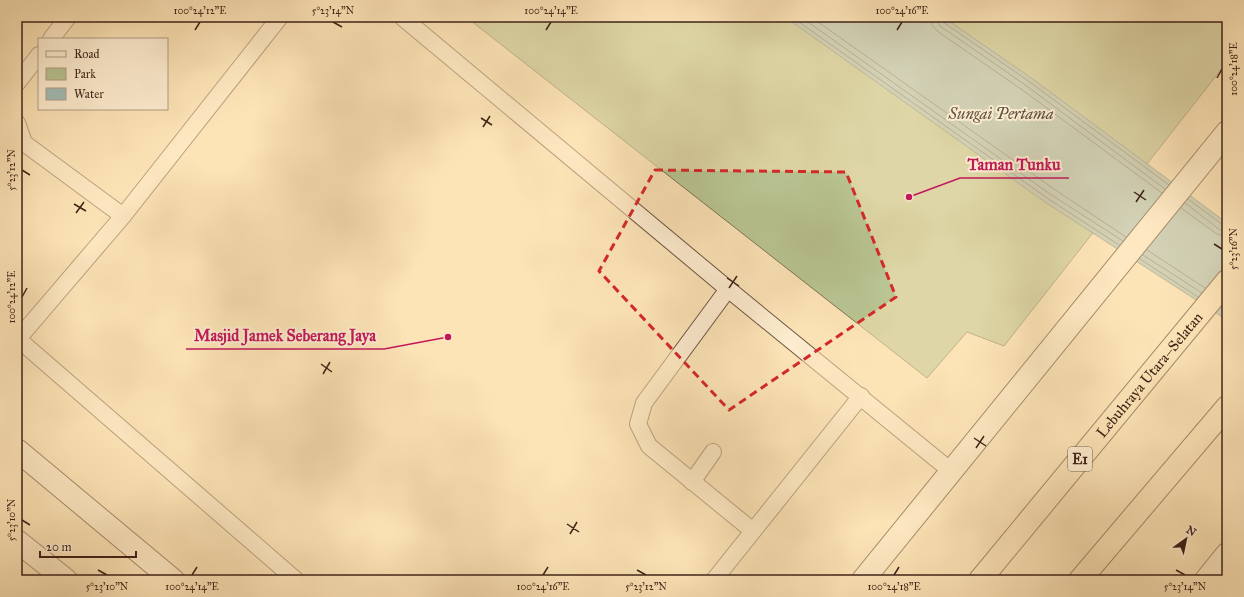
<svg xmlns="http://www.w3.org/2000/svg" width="1244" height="597" viewBox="0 0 1244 597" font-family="'IM FELL Great Primer',serif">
<rect width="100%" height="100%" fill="#fde4b7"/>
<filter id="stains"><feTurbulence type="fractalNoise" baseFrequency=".005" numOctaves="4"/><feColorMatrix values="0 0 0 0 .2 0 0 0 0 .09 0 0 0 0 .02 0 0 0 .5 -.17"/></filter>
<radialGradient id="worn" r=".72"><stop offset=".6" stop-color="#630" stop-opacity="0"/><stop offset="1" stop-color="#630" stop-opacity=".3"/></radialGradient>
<!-- green -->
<path fill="#b9c593" stroke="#7c7456" d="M466 17H1227V62L1004 346 967 332 927 378Z"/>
<!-- water -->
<path fill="#a1bdb5" stroke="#7a7f76" d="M785 17H943L1030 77 1227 223V320L1045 202Z"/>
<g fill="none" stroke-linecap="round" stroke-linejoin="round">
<!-- shore -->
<g stroke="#707066" stroke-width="1">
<path d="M792 17 1047 198 1119 245"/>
<path d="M801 17 1050 194 1123 241"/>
<path d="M811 17 1054 189 1126 237"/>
<path d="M930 17 932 25 937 31 1021 89 1162 193"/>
<path d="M936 17 940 26 1024 84 1165 189"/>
<path d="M941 17 943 22 1027 80 1169 185"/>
<path d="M1188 199 1223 225 1227 226"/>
<path d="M1185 203 1220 230 1227 231"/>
<path d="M1181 208 1217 234 1227 237"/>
<path d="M1147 250 1205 288"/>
<path d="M1143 255 1202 293"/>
<path d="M1140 259 1198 297"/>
</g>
<defs>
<g id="service">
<path d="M402 17 728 289 951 471"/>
<path d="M51 39 68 17"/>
<path d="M17 83 39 55"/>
<path d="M17 123 24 143 123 216"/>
<path d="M728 289 644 403 638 424 649 446 753 531"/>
<path d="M18 339 296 580"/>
<path d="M17 340 123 216 280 17"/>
<path d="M692 482 713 452"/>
<path d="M714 580 861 396"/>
</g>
<path id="tertiary" d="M17 541 66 580"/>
<g id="secondary">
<path d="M17 450 173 580"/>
<path d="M863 580 1227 132"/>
<path d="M1206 580 1227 554"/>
</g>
<g id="motorway">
<path id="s1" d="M980 580 1227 281"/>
<path d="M1080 580 1227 407"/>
</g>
</defs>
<!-- service casing -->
<use href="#service" stroke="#6e5340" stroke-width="18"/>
<!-- tertiary casing -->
<use href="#tertiary" stroke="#6e5340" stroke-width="24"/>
<!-- secondary casing -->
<use href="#secondary" stroke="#3f2318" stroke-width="24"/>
<!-- motorway casing -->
<use href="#motorway" stroke="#3f2318" stroke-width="24"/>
<!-- service -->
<use href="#service" stroke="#feedd0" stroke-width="16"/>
<!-- tertiary -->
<use href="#tertiary" stroke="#feedd0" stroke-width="22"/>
<!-- secondary -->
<use href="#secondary" stroke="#feedd0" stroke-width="22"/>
<!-- motorway -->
<use href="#motorway" stroke="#fde4b7" stroke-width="22"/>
</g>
<!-- marked area -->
<path d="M0 0H1244V597H0ZM655 170 846 172 896 297 729 410 599 271Z" fill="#fde4b7" fill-opacity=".55" fill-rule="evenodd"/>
<path fill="none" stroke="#d62828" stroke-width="3" stroke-dasharray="8 5" stroke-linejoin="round" d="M655 170 846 172 896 297 729 410 599 271Z"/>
<!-- ticks -->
<path fill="none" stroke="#3f2318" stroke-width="1.5" d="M333 22 342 27M195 30 200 22M546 30 551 22M897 30 902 22M1217 78 1222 69M481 118 492 125M483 127 490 116M22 170 30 175M1134 192 1146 200M1136 202 1144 190M74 204 86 211M76 213 84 202M1214 244 1222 249M727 278 739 286M729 288 737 276M22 297 27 288M321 364 332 372M323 374 330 362M974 438 986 446M976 448 984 436M22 520 30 525M567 524 579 532M570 534 577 522M98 570 107 575M637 570 646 575M1176 570 1185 575M192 575 197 567M543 575 548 567M894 575 899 567"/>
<g text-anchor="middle" stroke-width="4" stroke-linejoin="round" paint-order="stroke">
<!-- shield labels -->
<rect fill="#feedd0" stroke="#78604f" stroke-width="1" x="1068" y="447" width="24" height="24" rx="3"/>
<g font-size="14" font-weight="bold" fill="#3f2318">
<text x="1080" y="464">E1</text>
</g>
<!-- street labels -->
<g font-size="15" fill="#3f2318" stroke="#feedd0">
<text dy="5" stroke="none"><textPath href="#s1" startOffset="266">Lebuhraya Utara–Selatan</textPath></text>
</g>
<!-- water labels -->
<g font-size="16" font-style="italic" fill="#5c5147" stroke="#feedd0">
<text x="1001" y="119">Sungai Pertama</text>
</g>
</g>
<!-- callouts -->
<path fill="none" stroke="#c2185b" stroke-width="1.5" d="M909 197L960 178H1069M448 337L384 349H186"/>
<g fill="#c2185b" stroke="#feedd0" stroke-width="1.5">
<circle cx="909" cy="197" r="4"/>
<circle cx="448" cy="337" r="4"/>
</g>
<g font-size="16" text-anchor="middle" font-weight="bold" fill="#c2185b" stroke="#feedd0" stroke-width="4" stroke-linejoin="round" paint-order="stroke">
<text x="1014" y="170">Taman Tunku</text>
<text x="285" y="341">Masjid Jamek Seberang Jaya</text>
</g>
<!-- margin -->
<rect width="1244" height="597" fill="none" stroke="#fde4b7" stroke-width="44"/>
<!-- legend -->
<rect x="38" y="38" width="130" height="72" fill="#feedd0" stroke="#b29c86"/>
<rect x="46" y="51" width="20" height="6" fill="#feedd0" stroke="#b29c86"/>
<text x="74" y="58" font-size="12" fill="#3f2318">Road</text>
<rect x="46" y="68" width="20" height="12" fill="#b9c593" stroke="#b29c86"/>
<text x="74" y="78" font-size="12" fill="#3f2318">Park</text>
<rect x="46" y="88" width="20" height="12" fill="#a1bdb5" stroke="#b29c86"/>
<text x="74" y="98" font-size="12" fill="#3f2318">Water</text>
<!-- north arrow -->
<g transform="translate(1186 539) rotate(33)" stroke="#feedd0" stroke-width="3" paint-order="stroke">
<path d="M0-3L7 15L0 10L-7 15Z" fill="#3f2318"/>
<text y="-6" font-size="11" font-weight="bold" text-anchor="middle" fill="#3f2318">N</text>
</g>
<!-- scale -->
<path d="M40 551v6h96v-6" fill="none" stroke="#3f2318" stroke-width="2"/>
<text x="46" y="551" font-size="12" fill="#3f2318" stroke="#feedd0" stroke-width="3" paint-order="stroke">20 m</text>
<rect x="22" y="22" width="1200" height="553" fill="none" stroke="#3f2318" stroke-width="1.5"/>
<g font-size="10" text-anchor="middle" fill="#3f2318">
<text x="200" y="14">100°24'12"E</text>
<text x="333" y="14">5°23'14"N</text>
<text x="551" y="14">100°24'14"E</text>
<text x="902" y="14">100°24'16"E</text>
<text transform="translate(1233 69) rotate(-90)" y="4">100°24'18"E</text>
<text transform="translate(11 170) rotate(-90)" y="4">5°23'12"N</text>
<text transform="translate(1233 249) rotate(-90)" y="4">5°23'16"N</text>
<text transform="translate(11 297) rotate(-90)" y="4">100°24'12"E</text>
<text transform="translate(11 520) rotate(-90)" y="4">5°23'10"N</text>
<text x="107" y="590">5°23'10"N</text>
<text x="192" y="590">100°24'14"E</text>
<text x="543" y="590">100°24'16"E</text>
<text x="646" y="590">5°23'12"N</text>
<text x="894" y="590">100°24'18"E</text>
<text x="1185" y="590">5°23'14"N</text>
</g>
<rect width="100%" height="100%" filter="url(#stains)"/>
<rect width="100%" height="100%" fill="url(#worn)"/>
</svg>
